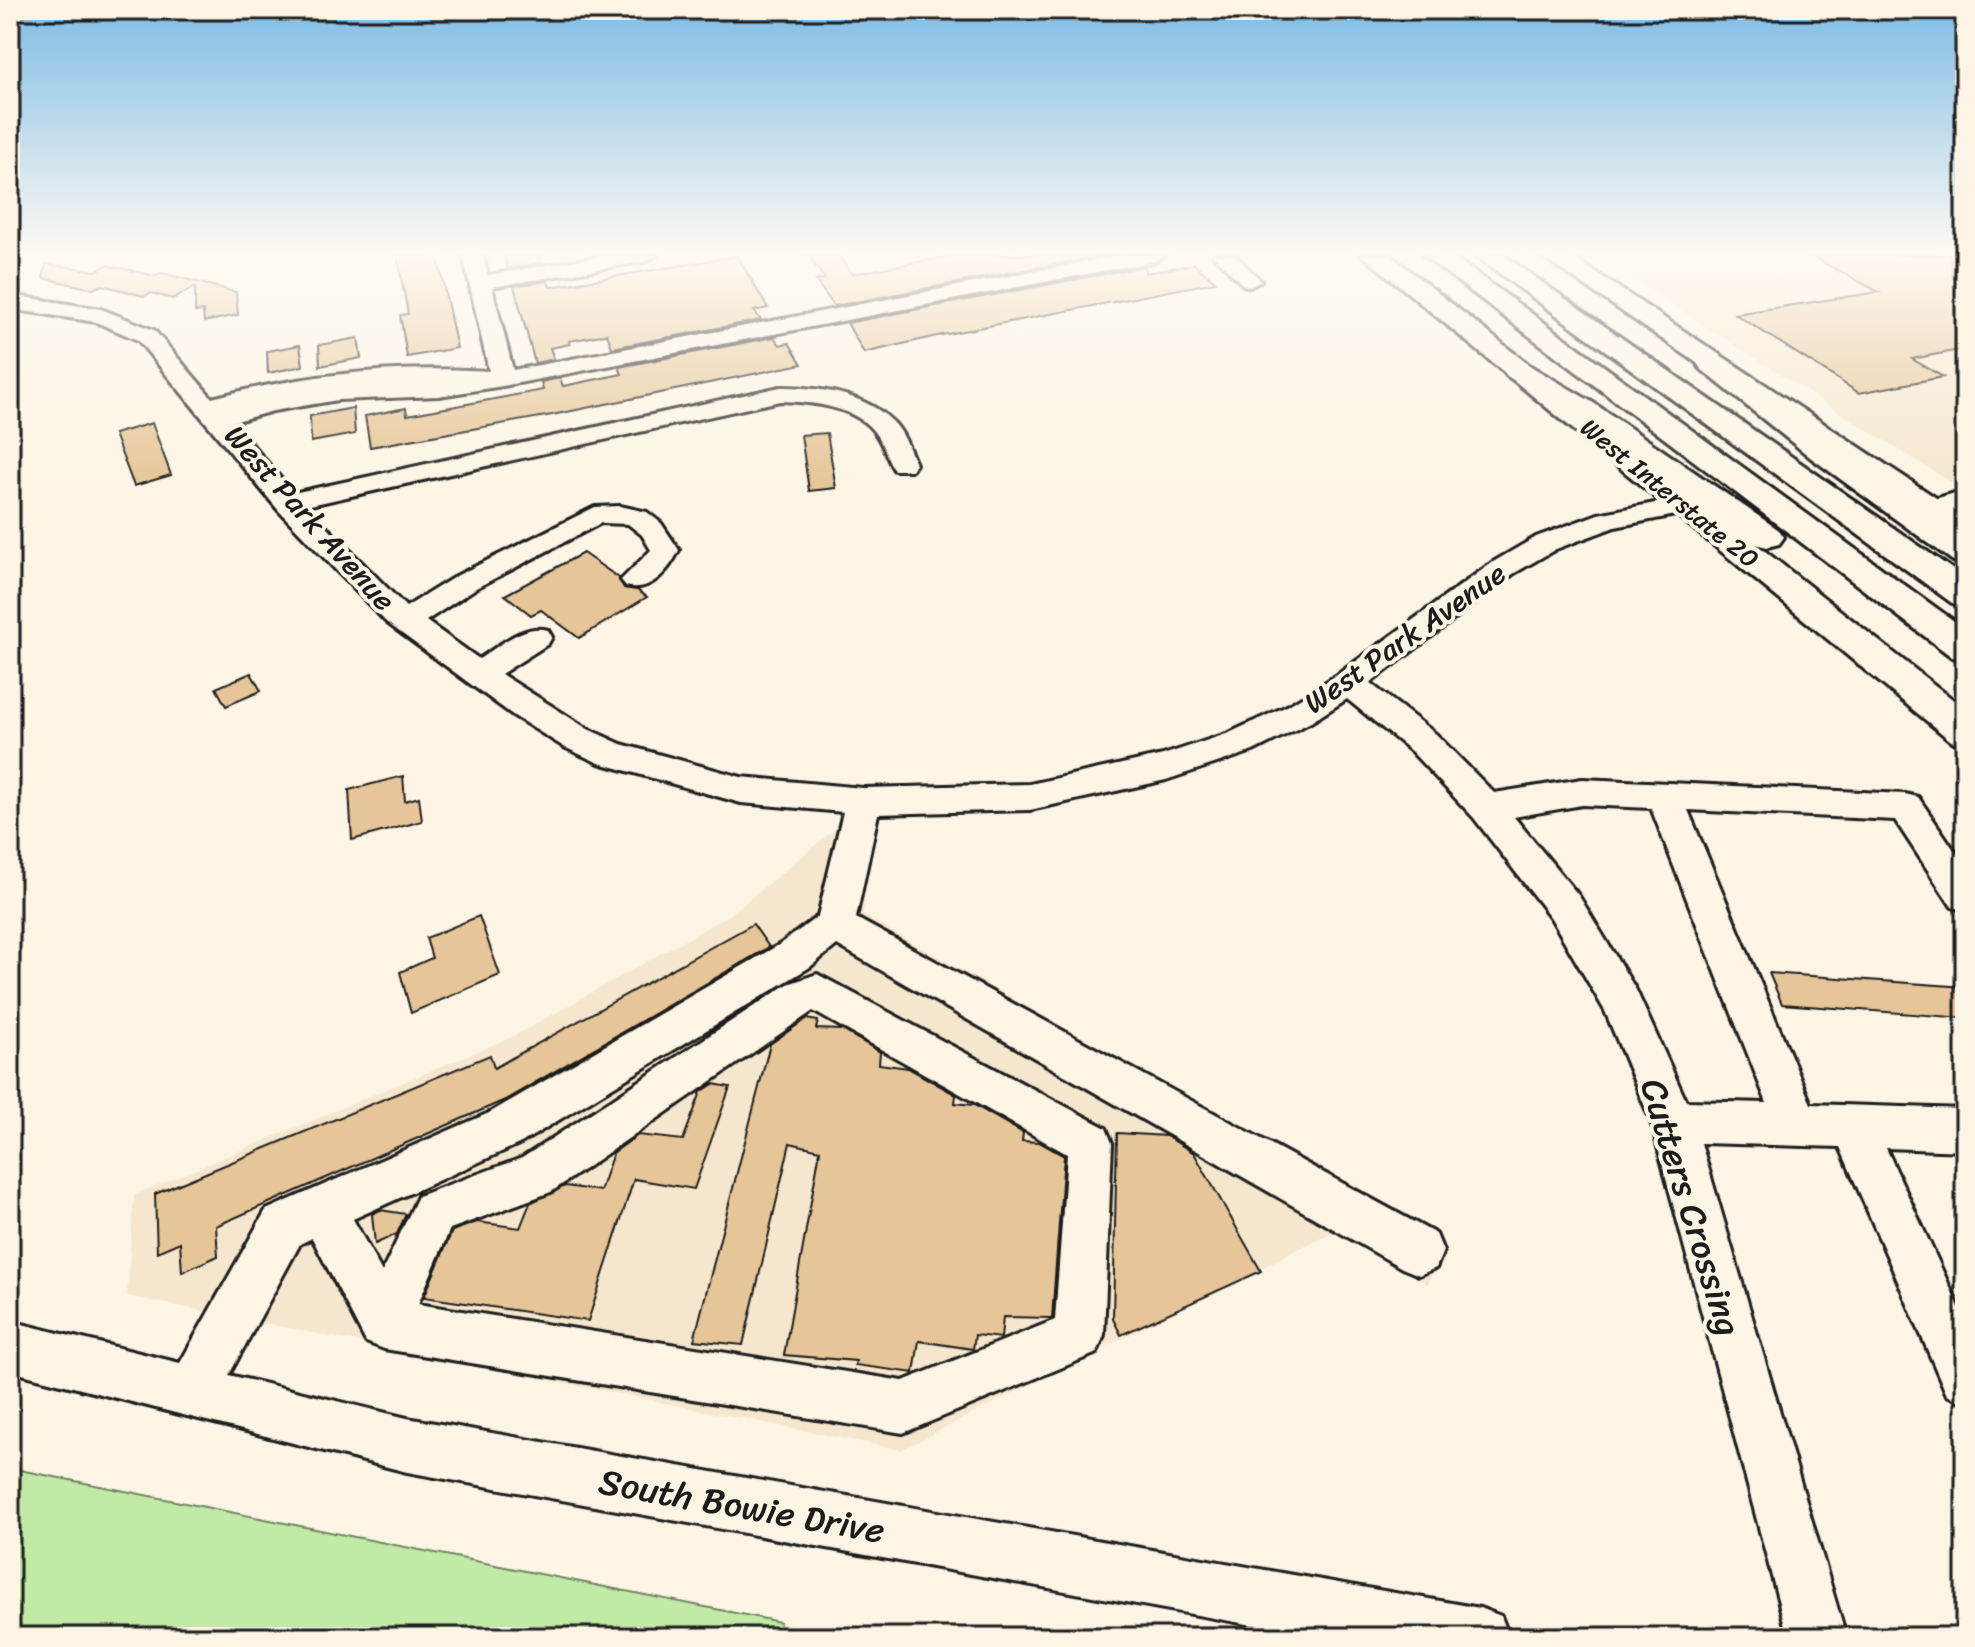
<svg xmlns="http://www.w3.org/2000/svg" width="1975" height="1647" viewBox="0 0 1975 1647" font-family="Sriracha,sans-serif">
<rect width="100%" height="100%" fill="#fcf5e5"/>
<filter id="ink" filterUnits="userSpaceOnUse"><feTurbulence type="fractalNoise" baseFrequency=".0125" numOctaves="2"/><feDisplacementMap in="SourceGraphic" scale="16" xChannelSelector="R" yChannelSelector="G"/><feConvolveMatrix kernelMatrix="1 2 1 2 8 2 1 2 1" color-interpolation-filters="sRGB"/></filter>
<g filter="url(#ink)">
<!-- built -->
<g fill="#f5e7ce">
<path d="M1595 255H1965V491L1845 416Z"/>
<path d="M834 830 871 832 863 915 1444 1241 1428 1284 1334 1231 901 1450 127 1296 134 1195 516 1035 731 914Z"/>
<path d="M780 1622 873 1637H776Z"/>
</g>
<!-- green -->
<path fill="#c0eaa6" stroke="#6e8361" stroke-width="2" d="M10 1468 780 1622 777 1637H10Z"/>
<!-- building -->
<g fill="#e6c698" stroke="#1c1c1c" stroke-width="2">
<path d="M397 255H437L457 348 407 357 400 315 408 314Z"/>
<path d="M504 255H539L542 263 508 269Z"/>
<path d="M808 255H838L852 274 957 255H1103L834 306 816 281 825 279Z"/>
<path d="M1809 255H1950L1953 278 1965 276V349L1912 359 1943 377 1859 393 1735 314 1879 292Z"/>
<path d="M737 256 768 308 754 311 761 320 612 348 607 334 569 341 570 344 550 348 554 359 535 363 514 286 548 281 550 287Z"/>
<path d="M46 264 96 271 107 265 156 276 162 273 236 292 238 315 204 322 203 311 195 312V287L172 299 151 293 144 296 102 285 93 289 43 278Z"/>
<path d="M1194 264 1216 282 937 336 864 353 847 323 1145 266V273Z"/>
<path d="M774 337 780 345 789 343 802 364 552 415 370 447 365 416 406 408 407 415 543 390 541 382 560 378 563 386 622 374 619 367Z"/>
<path d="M358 338 361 358 320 366 319 345Z"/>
<path d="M300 345 303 366 268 373 267 351Z"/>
<path d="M353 408 355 434 311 442 310 416Z"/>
<path d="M152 423 171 475 134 486 114 434Z"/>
<path d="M827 433 836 488 809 491 801 435Z"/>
<path d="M583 553 619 578 624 588 637 590 647 597 579 638 541 610 531 615 505 595Z"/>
<path d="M251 673 261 691 226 706 216 688Z"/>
<path d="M403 776 405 801 419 797 422 821 352 840 349 790Z"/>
<path d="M479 916 500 975 411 1013 400 972 432 958 426 938Z"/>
<path d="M753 924 769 947 505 1100 216 1226 218 1256 182 1272 180 1242 157 1252 155 1194 490 1055 494 1068Z"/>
<path d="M1769 973 1965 987V1018L1782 1004Z"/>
<path d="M806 1019 818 1021 816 1029 842 1030 880 1052 879 1064 908 1068 956 1095 955 1103 974 1105 1023 1133 1022 1141 1039 1142 1064 1156 1052 1318 1003 1317 1001 1338 975 1335 973 1349 919 1341 914 1373 855 1365 856 1361 784 1355 820 1150 790 1143 743 1345 694 1340 770 1044Z"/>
<path d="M713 1084 730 1087 694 1189 634 1179 588 1321 424 1297 452 1231 477 1222 520 1228 530 1203 565 1186 600 1191 613 1153 638 1135 683 1140 701 1092Z"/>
<path d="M1117 1133 1166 1136 1194 1153 1261 1271 1121 1335 1113 1319Z"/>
<path d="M380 1210 406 1214 397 1234 375 1244 372 1214Z"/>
</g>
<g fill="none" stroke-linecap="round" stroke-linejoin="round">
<defs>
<g id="minor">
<path d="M463 255H483L488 275 608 255H657L647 261 492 287 513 370 1121 255H1165L1155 261 503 386 439 396 338 400 273 411 233 422 293 493 780 387C817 387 864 393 892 421 904 432 909 449 916 464L912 470H894C887 459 884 446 877 436 859 406 811 402 780 401L306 506 406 607 456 576 595 507 620 506 647 512 661 523 679 550C669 571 650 593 626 586L621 580 651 550 642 535 628 524 601 523 476 588 426 621 479 659C499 646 524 623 548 630L552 637 548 644 501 674 588 729 621 744 741 777 863 788 1030 784 1163 755 1229 733 1287 706 1337 675 1493 562 1536 537 1598 514 1686 497 1696 499 1700 505 1696 511 1615 527 1556 549 1513 574 1370 683 1436 734 1494 793 1582 779 1905 794 1918 797 1965 866V911L1952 907 1895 820 1688 810 1811 1104 1965 1109V1151L1886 1148 1965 1320V1403L1947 1395 1840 1147 1701 1143 1846 1637H1788L1651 1121 1605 1011 1551 918 1474 818 1412 752 1347 699 1311 722 1253 751 1166 780 1030 810 878 814 856 918 1436 1234 1443 1251 1436 1268 1419 1275 1402 1268 837 945 810 967 521 1143 353 1219 382 1272 418 1196 522 1158 788 984 817 974 1106 1128 1112 1143 1104 1335 1097 1353 903 1433 384 1349 366 1342 312 1238 300 1244 229 1375 407 1418 1480 1608 1501 1616 1509 1637H1319L407 1472 10 1371V1321L180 1363 266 1210 489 1113 782 943 818 916 843 812 741 803 599 763 564 747 514 716 386 622 279 511 138 340 96 322 10 309V295L101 309 154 330 212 398C303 374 395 365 489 371ZM1582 805 1651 808 1767 1103 1686 1101 1636 990 1579 896 1514 817ZM813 1011 1067 1154 1055 1320 903 1381 418 1304 450 1229 551 1192Z"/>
<path d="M1213 255H1235L1261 281 1250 287 1243 285Z"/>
<path d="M1965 490V507L1931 517 1921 515 1917 509 1921 503Z"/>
</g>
<g id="major">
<path d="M1362 255H1390L1965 709V746L1951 741Z"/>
<path d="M1540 255H1569L1965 517V542L1953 539Z"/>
</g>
<g id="highway">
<path d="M1423 255H1451L1965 629V661L1952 657Z"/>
<path d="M1474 255H1503L1965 578V607L1952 603Z"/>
<path d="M1711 354 1721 357 1832 443 1965 537V564L1953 561 1810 457 1701 369 1697 363 1701 357Z"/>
<path d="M1517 361 1527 364 1592 402 1779 530 1784 537 1779 544 1767 547 1755 544 1570 414 1507 376 1503 370 1507 364Z"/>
</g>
</defs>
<!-- minor casing -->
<use href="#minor" stroke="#1c1c1c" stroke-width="6"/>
<!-- major casing -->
<use href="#major" stroke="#1c1c1c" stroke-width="6"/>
<!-- highway casing -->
<use href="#highway" stroke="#1c1c1c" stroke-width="6"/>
<!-- minor -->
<use href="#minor" fill="#fcf5e5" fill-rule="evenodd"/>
<!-- major -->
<use href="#major" fill="#fcf5e5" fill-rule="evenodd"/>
<!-- highway -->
<use href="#highway" fill="#fcf5e5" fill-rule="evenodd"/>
</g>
</g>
<!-- sky -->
<linearGradient id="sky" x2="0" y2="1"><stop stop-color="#7ebce5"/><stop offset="0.52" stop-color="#fefaf3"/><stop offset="1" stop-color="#fefaf3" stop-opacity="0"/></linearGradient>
<rect width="1975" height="486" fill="url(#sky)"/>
<g text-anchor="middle" stroke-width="8" stroke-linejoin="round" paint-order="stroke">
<!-- far-street labels -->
<g font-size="26" fill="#1c1c1c" stroke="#fcf5e5">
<text transform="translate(1670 493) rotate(39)" y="9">West Interstate 20</text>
</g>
<!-- street labels -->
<g font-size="30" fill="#1c1c1c" stroke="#fcf5e5">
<text transform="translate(310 518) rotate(48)" y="10">West Park Avenue</text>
<text transform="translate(1405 638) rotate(-35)" y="10">West Park Avenue</text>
</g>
<!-- near-street labels -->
<g font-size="36" fill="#1c1c1c" stroke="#fcf5e5">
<text transform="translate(1692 1207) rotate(73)" y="13">Cutters Crossing</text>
<text transform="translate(742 1505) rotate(10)" y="13">South Bowie Drive</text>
</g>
</g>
<!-- margin -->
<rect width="1975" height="1647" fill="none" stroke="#fcf5e5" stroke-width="40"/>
<rect x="20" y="20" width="1935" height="1607" fill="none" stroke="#1c1c1c" stroke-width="3" filter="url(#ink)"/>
</svg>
